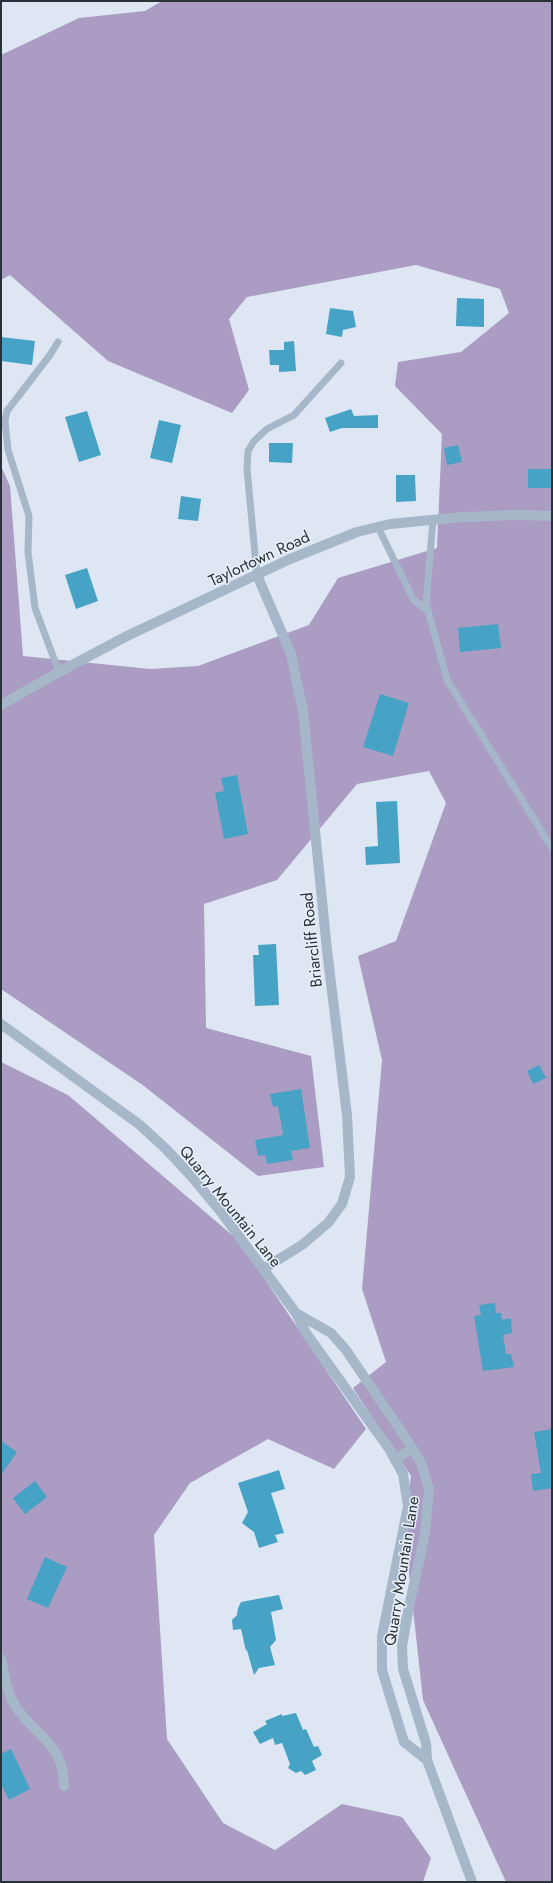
<svg xmlns="http://www.w3.org/2000/svg" width="553" height="1883" viewBox="0 0 553 1883" font-family="Jost,sans-serif">
<rect width="100%" height="100%" fill="#dde6f2"/>
<!-- green -->
<g fill="#aa9cc2">
<path d="M162 1H552V1882H506L423 1700 404 1527 411 1476 353 1388 386 1362 362 1289 382 1060 358 956 396 941 446 803 429 771 357 784 277 880 204 904 206 1028 311 1056 324 1167 258 1176 144 1086 1 989V466L10 486 23 656 150 669 198 666 309 625 338 578 437 548 442 434 395 386 398 362 461 352 509 313 500 289 416 265 247 297 229 319 249 390 232 413 108 361 10 275 1 280V55L79 18 145 11Z"/>
<path d="M1 1062 68 1095 239 1241 366 1429 334 1469 268 1439 190 1483 154 1535 167 1739 223 1823 275 1850 342 1804 402 1817 431 1858 423 1882H1Z"/>
</g>
<!-- building -->
<g fill="#46a3c6">
<path d="M457 298 484 299V327L456 326Z"/>
<path d="M330 308 353 311 356 327 343 330 342 337 326 334Z"/>
<path d="M1 337 35 341 32 365 1 361Z"/>
<path d="M294 341 296 371 279 372V365H270L269 350H284V342Z"/>
<path d="M351 409 354 416 378 415V428H342L330 432 325 418Z"/>
<path d="M87 411 101 455 79 462 65 417Z"/>
<path d="M159 420 181 425 172 463 150 458Z"/>
<path d="M269 443H293L292 463 269 462Z"/>
<path d="M458 445 462 462 447 465 444 448Z"/>
<rect x="528" y="469" width="24" height="19"/>
<path d="M396 475H415L416 501 396 502Z"/>
<path d="M181 496 201 499 198 521 178 519Z"/>
<path d="M87 568 98 601 76 609 65 575Z"/>
<path d="M498 624 501 648 460 652 458 628Z"/>
<path d="M380 694 409 703 393 756 363 747Z"/>
<path d="M237 775 248 834 224 839 215 793 224 791 221 778Z"/>
<path d="M397 801 400 863 366 865 365 847 378 846 376 802Z"/>
<path d="M276 944 279 1005 255 1006 253 955H259L258 945Z"/>
<path d="M539 1065 546 1078 533 1084 527 1071Z"/>
<path d="M301 1089 310 1148 291 1151 293 1160 267 1164 265 1155 258 1156 255 1140 283 1135 278 1106 273 1107 270 1094Z"/>
<path d="M495 1303 496 1313H501L502 1320 511 1318 512 1333 503 1335 506 1354H511L514 1367 483 1371 474 1316 481 1315 479 1305Z"/>
<path d="M552 1429V1488L533 1491 531 1474 541 1473 534 1432Z"/>
<path d="M1 1441 17 1452 1 1475Z"/>
<path d="M279 1470 285 1489 271 1493 284 1533 275 1535 278 1542 259 1548 254 1532 242 1523 248 1512 238 1483Z"/>
<path d="M35 1481 47 1497 25 1514 13 1498Z"/>
<path d="M45 1557 67 1567 48 1608 27 1599Z"/>
<path d="M279 1595 283 1609 271 1612 276 1640 270 1647 275 1665 259 1668 254 1675 247 1650 246 1651 241 1629 233 1630 232 1620 237 1615 238 1608 241 1602Z"/>
<path d="M296 1713 303 1730 306 1729 314 1747 318 1746 322 1755 312 1761 316 1770 305 1775 301 1771 296 1773 288 1768 290 1764 282 1743 275 1745 273 1738 260 1744 253 1732 267 1724 265 1721 282 1714V1716Z"/>
<path d="M11 1749 30 1789 9 1800 1 1784V1754Z"/>
</g>
<g fill="none" stroke-linecap="round" stroke-linejoin="round">
<!-- service -->
<g stroke="#a5b7c8" stroke-width="7">
<path d="M58 342 50 355 7 411 5 421 8 450 29 516 28 552 35 608 59 672"/>
<path d="M433 520 426 603 447 680 552 848"/>
<path d="M378 527 413 599 428 611"/>
<path d="M257 575 247 469 248 451 254 441 267 429 294 415 341 363"/>
</g>
<!-- minor -->
<g stroke="#a5b7c8" stroke-width="10">
<path d="M257 575 291 654 303 711 327 950 347 1115 350 1177 342 1204 328 1223 302 1245 263 1269"/>
<path d="M1 1024 140 1125 167 1150 192 1177 221 1212 296 1313 306 1333 390 1450 403 1474 408 1506 382 1636V1670L404 1742 427 1760"/>
<path d="M296 1313 331 1333 346 1350 407 1440 421 1463 429 1489 425 1533 409 1607 402 1646 403 1669 426 1743 427 1760 472 1882"/>
<path d="M395 1460 412 1448"/>
<path d="M386 1619 406 1623"/>
<path d="M1 1659C5 1675 6 1693 16 1707 37 1738 63 1742 64 1786"/>
</g>
<!-- tertiary -->
<path stroke="#a5b7c8" stroke-width="10" d="M1 705 59 672 127 636 290 559 357 532 390 524 463 517 516 515 552 516"/>
</g>
<g text-anchor="middle" stroke-width="3" stroke-linejoin="round" paint-order="stroke">
<!-- street labels -->
<g font-size="16" fill="#283237" stroke="#e9f0fa">
<text transform="translate(259 558) rotate(-25)" y="6">Taylortown Road</text>
<text transform="translate(311 940) rotate(-96)" y="6">Briarcliff Road</text>
<text transform="translate(231 1206) rotate(51)" y="6">Quarry Mountain Lane</text>
<text transform="translate(401 1571) rotate(-81)" y="6">Quarry Mountain Lane</text>
</g>
</g>
<!-- border -->
<rect width="553" height="1883" fill="none" stroke="#283237" stroke-width="4"/>
</svg>
